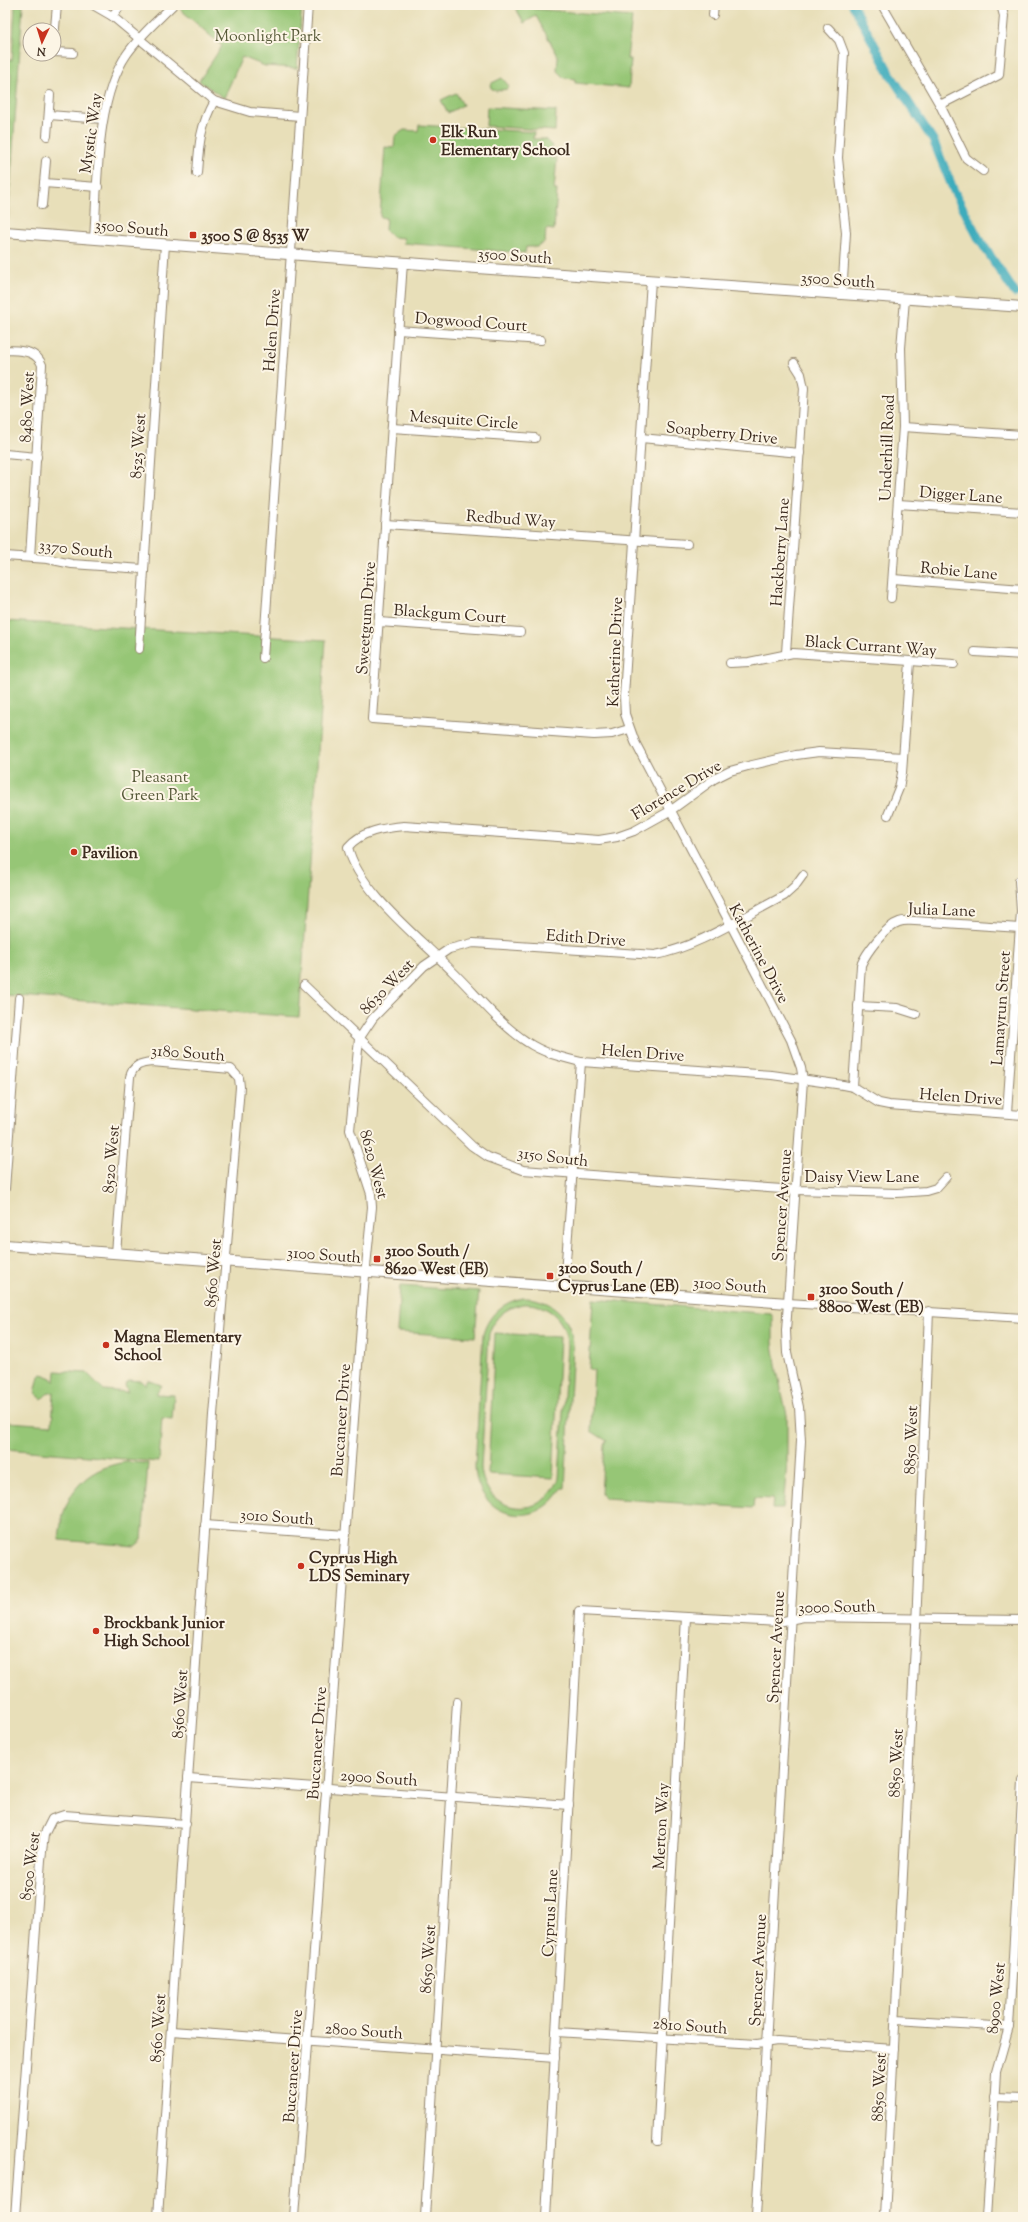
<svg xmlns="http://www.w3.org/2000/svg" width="1028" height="2222" viewBox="0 0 1028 2222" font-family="'Sorts Mill Goudy',serif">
<rect width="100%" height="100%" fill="#fcf5e5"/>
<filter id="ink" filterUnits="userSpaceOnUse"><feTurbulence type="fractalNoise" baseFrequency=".025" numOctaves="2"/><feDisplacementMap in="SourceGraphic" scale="8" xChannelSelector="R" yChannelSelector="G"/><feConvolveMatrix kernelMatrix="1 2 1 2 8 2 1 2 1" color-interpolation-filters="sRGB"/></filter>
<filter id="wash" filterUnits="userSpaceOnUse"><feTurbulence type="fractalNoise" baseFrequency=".012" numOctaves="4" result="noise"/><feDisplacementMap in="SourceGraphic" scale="16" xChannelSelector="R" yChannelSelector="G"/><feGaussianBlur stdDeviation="0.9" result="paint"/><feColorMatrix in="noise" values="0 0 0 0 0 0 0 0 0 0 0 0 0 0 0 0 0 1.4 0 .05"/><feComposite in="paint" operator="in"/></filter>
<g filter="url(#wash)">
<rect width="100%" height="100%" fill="#e8dfb9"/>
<!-- green -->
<g fill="#96c676" stroke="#68784a" fill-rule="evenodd">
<path d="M15 5H23L8 220H5L10 122 5 113V104H9L11 73H5V60H12Z"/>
<path d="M184 5H302L297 68 265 66 242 57 224 98 199 81 222 46 180 9Z"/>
<path d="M514 5H530L534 9 632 17 627 59H631L629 88 575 83V79L564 78 557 71 558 56 536 16 524 23Z"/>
<path d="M502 78 509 86 507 89 496 91 491 88 490 84Z"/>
<path d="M456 93 463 105 448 113 441 100Z"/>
<path d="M487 107 556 111 555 131 486 126Z"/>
<path d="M419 125 534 132 533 139H545L552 146 551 158H557L554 190H557L554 230 546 229 545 242 537 247H526L525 253 403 243 404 238 392 237 385 230 386 218 380 217 385 147 394 148 395 136 404 130 418 131Z"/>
<path d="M5 621 326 640 299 1017 5 995Z"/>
<path d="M400 1286 479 1291 475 1337 397 1332Z"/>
<path d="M523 1298C552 1298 572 1317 573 1346L565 1488H562C537 1533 476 1518 475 1466L483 1334C489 1314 503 1302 523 1298ZM523 1304C548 1303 567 1320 567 1346L559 1478C543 1523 484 1514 481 1467L489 1334C494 1317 505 1308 523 1304Z"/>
<path d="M593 1299 771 1314 773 1318V1343L777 1371 787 1415V1463L783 1509H772L773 1499 754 1498 753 1508 605 1498 601 1494 604 1444 607 1441 591 1431 594 1370 589 1369Z"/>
<path d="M495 1333 560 1337 553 1478 488 1474Z"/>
<path d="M56 1371 87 1373 104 1390 128 1392 125 1385 129 1380 141 1381 145 1385 148 1380 161 1385 156 1394 174 1395 172 1419 162 1418 159 1462 6 1449 8 1422 52 1425 54 1392 47 1394 42 1399 35 1393 39 1376 42 1374 52 1378 55 1382Z"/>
<path d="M126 1462 148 1463 142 1540 135 1546 59 1540C62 1497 81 1469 126 1462Z"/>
</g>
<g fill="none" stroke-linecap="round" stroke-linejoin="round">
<!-- canal -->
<path stroke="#3eacbc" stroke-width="9" d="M853 5 890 74 933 140 954 191 979 239 1015 293"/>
</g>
</g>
<g filter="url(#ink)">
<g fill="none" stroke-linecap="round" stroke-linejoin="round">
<defs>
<g id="minor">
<path d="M93 5 112 16 214 101 250 112 300 116"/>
<path d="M882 5 940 105 966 158 983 171"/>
<path d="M713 15 714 5"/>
<path d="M112 16 121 5"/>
<path d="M828 28 839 40 844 53 838 158 846 233 842 295"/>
<path d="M54 39 57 5"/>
<path d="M54 52 73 53"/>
<path d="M940 105 999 75 1004 16 1001 5"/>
<path d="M49 115 103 119"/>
<path d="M47 136 50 95"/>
<path d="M197 173C199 145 200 126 214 101"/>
<path d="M44 183 98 187"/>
<path d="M42 205 46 161"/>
<path d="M94 239C98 184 95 100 127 54 140 35 157 21 173 5"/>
<path d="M403 262 372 719 594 735 612 734 629 729"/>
<path d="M651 280 624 696 625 714 635 742 791 1040 801 1068 803 1080 786 1331 787 1353 799 1407 801 1441 756 2217"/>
<path d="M398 330 541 340"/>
<path d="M5 350C19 351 36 349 42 365L30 557"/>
<path d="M903 427 1023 435"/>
<path d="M392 428 535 438"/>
<path d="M641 438 800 453"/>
<path d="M5 454 37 457"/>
<path d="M898 504 1023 512"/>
<path d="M385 524 687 544"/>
<path d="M5 556 48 559 72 564 143 569"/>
<path d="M893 579 1023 589"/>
<path d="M891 598 903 427 901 348 905 299"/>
<path d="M379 622 520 632"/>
<path d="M139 649 165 244"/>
<path d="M975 652 1023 655"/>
<path d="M786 653 804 388 801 374 794 363"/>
<path d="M263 658 308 5"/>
<path d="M730 663 749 662 793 653 954 664"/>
<path d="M903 757 819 752 796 755 748 766 730 771 714 779 670 811 634 831 617 837 599 840 404 826C384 828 361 831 348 847 358 891 421 939 452 971 476 994 499 1024 527 1042 543 1053 561 1057 581 1062L772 1075 843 1085 853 1087 879 1103 889 1105 1023 1115"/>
<path d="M888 815 899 788 902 773 910 662"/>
<path d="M304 985 472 1146 488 1157 523 1170 796 1190 897 1193 926 1191 936 1188 946 1177"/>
<path d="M858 1006 897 1008 916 1014"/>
<path d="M5 1049 15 1050"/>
<path d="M853 1087 861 965C866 953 886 926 899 922 904 920 909 921 915 921L1020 928"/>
<path d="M1007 1113 1021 911 1019 881"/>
<path d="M5 1189 19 998"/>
<path d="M116 1253 130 1077C133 1065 141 1063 152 1062L231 1069 239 1078 240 1087 213 1415 158 2217"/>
<path d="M564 1287 581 1062"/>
<path d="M788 1303 1023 1318"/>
<path d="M205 1525 346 1535"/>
<path d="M188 1778 569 1805"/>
<path d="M896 2020 1009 2027"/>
<path d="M171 2031 555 2058"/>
<path d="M556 2032 757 2044 777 2041 894 2049"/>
<path d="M994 2097 1023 2098"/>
<path d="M657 2141 686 1617"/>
<path d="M15 2217 41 1860 44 1835 52 1819 64 1815 186 1824"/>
<path d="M294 2217 364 1286 372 1207 371 1194 350 1130 359 1039 373 1018 424 966 449 949 473 943 655 955C696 948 746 915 784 896L795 886 803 875"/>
<path d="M425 2217 457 1702"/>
<path d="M546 2217 579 1611 778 1622 804 1617 1023 1620"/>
<path d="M885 2217 916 1626 929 1311"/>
<path d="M987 2217 996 2073 1009 2027 1023 1781"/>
</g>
<g id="tertiary">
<path d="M5 232 366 260 1023 307"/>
<path d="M5 1245 788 1303"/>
</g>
</defs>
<!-- minor casing -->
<use href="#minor" stroke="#92846c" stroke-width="10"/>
<!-- tertiary casing -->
<use href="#tertiary" stroke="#92846c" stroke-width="12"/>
<!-- minor -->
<use href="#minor" stroke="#fff" stroke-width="8"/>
<!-- tertiary -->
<use href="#tertiary" stroke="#fff" stroke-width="10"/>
</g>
</g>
<!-- markers -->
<g fill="#c8321e" stroke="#fcf5e5" stroke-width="1.5">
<circle cx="433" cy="140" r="4"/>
<rect x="189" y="231" width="8" height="8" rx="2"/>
<circle cx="74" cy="852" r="4"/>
<rect x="373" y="1255" width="8" height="8" rx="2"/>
<rect x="546" y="1272" width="8" height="8" rx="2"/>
<rect x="807" y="1293" width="8" height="8" rx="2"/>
<circle cx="106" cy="1345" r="4"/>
<circle cx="301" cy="1566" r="4"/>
<circle cx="96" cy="1631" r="4"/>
</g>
<g text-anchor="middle" stroke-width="4" stroke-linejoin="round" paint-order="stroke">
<!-- park labels -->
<g font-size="16" fill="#565938" stroke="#fcf5e5">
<text x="268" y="41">Moonlight Park</text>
<text x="160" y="782">Pleasant<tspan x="160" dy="18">Green Park</tspan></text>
</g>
<!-- poi labels -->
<g font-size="16" font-weight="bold" fill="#3b2a1e" stroke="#fcf5e5" text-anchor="start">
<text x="441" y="137">Elk Run<tspan x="441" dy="18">Elementary School</tspan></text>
<text x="201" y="241">3500 S @ 8535 W</text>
<text x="82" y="858">Pavilion</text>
<text x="385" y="1256">3100 South /<tspan x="385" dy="18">8620 West (EB)</tspan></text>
<text x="558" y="1273">3100 South /<tspan x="558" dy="18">Cyprus Lane (EB)</tspan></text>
<text x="819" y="1294">3100 South /<tspan x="819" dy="18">8800 West (EB)</tspan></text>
<text x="114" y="1342">Magna Elementary<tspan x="114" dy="18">School</tspan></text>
<text x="309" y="1563">Cyprus High<tspan x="309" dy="18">LDS Seminary</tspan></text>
<text x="104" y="1628">Brockbank Junior<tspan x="104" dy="18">High School</tspan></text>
</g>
<!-- street labels -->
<g font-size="16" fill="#3b2a1e" stroke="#fcf5e5">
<text transform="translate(90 133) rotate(-82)" y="6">Mystic Way</text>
<text transform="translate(132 227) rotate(5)" y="6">3500 South</text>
<text transform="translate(515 255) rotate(4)" y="6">3500 South</text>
<text transform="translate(838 279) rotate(4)" y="6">3500 South</text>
<text transform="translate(471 321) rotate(4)" y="6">Dogwood Court</text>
<text transform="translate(271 330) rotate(-86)" y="6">Helen Drive</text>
<text transform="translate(26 407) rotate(-87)" y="6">8480 West</text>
<text transform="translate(464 419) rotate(4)" y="6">Mesquite Circle</text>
<text transform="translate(722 432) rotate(6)" y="6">Soapberry Drive</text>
<text transform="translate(137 446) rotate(-86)" y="6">8525 West</text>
<text transform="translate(886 448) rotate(-88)" y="6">Underhill Road</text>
<text transform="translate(961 494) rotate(4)" y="6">Digger Lane</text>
<text transform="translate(511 518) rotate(4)" y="6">Redbud Way</text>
<text transform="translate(76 548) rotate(6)" y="6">3370 South</text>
<text transform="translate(779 552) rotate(-86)" y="6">Hackberry Lane</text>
<text transform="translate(959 570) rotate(5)" y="6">Robie Lane</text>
<text transform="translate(450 613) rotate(4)" y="6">Blackgum Court</text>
<text transform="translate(365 618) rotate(-86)" y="6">Sweetgum Drive</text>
<text transform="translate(871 645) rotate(4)" y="6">Black Currant Way</text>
<text transform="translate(614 652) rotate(-88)" y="6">Katherine Drive</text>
<text transform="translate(676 789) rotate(-31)" y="6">Florence Drive</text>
<text transform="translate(942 909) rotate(2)" y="6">Julia Lane</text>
<text transform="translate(586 937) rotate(4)" y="6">Edith Drive</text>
<text transform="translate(760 953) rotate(62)" y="6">Katherine Drive</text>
<text transform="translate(386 986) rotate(-46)" y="6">8630 West</text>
<text transform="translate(1000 1008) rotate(-86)" y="6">Lamayrun Street</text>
<text transform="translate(188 1052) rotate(4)" y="6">3180 South</text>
<text transform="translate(643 1052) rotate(4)" y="6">Helen Drive</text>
<text transform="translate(961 1096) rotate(4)" y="6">Helen Drive</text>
<text transform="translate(553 1156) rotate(7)" y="6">3150 South</text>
<text transform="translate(110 1159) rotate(-85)" y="6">8520 West</text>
<text transform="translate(375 1164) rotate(75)" y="6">8620 West</text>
<text x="862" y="1182">Daisy View Lane</text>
<text transform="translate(781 1205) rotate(-86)" y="6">Spencer Avenue</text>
<text transform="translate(324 1254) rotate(4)" y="6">3100 South</text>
<text transform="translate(212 1273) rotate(-85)" y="6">8560 West</text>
<text transform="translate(730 1284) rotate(4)" y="6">3100 South</text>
<text transform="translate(340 1420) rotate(-86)" y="6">Buccaneer Drive</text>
<text transform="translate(910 1440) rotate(-88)" y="6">8850 West</text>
<text transform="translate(277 1516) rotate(4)" y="6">3010 South</text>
<text transform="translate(837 1606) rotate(-1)" y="6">3000 South</text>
<text transform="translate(775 1647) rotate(-87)" y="6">Spencer Avenue</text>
<text transform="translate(179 1704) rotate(-86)" y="6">8560 West</text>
<text transform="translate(316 1743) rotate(-86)" y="6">Buccaneer Drive</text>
<text transform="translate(895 1763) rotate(-87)" y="6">8850 West</text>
<text transform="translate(379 1777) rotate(4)" y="6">2900 South</text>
<text transform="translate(660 1826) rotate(-87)" y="6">Merton Way</text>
<text transform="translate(29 1866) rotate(-82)" y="6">8500 West</text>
<text transform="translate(549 1913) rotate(-87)" y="6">Cyprus Lane</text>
<text transform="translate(427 1959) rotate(-86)" y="6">8650 West</text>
<text transform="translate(757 1970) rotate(-87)" y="6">Spencer Avenue</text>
<text transform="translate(995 1998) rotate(-84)" y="6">8900 West</text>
<text transform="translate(690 2025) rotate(4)" y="6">2810 South</text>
<text transform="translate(157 2028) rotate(-86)" y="6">8560 West</text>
<text transform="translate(364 2030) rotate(4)" y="6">2800 South</text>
<text transform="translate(292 2066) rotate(-86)" y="6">Buccaneer Drive</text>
<text transform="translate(878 2087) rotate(-87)" y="6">8850 West</text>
</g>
</g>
<!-- margin -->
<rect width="1028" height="2222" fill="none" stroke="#fcf5e5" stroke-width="20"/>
<!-- north arrow -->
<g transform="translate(42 42) rotate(184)"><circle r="19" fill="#fcf5e5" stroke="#afa495"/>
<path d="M0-3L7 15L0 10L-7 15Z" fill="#c8321e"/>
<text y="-6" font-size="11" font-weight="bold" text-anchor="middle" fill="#3b2a1e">N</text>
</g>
</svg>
